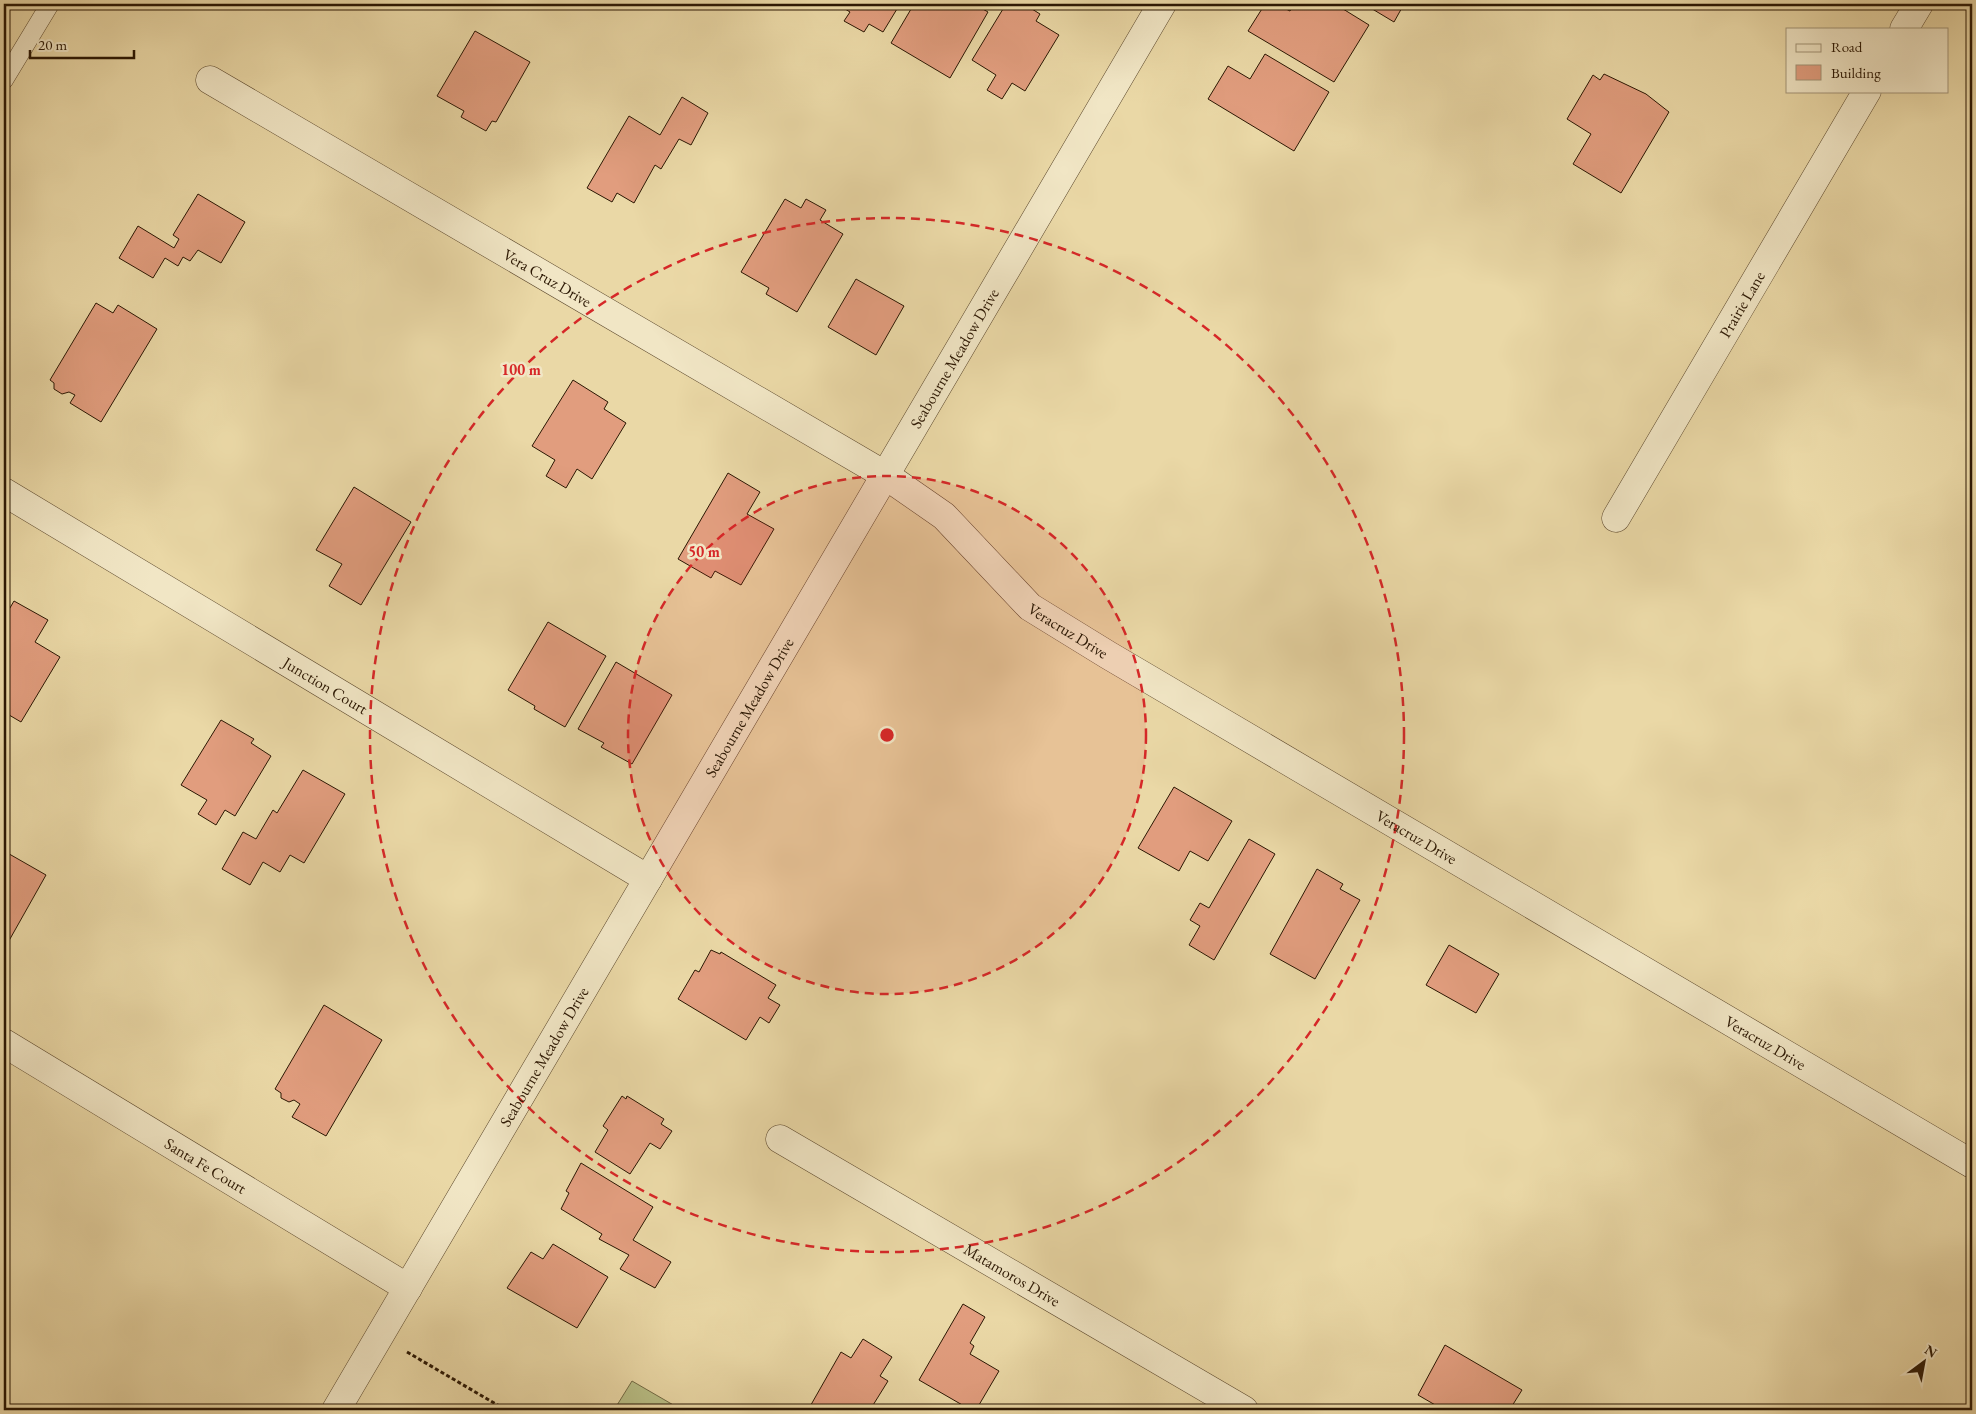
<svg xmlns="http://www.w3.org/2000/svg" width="1976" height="1414" viewBox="0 0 1976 1414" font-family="'EB Garamond',serif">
<rect width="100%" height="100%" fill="#ead8a6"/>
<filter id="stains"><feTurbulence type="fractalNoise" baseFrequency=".004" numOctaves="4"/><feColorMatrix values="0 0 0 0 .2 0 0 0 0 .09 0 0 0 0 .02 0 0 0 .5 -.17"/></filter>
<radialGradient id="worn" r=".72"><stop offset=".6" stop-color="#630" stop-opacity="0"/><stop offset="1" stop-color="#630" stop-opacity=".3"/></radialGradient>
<!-- green -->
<path fill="#b8be85" stroke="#726a44" d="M632 1381 682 1410H614Z"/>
<!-- building -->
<g fill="#e19d7e" stroke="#2b1703">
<path d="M837 4H900L883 32 869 24 864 32 844 21 850 12Z"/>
<path d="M914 4H974L988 12 950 78 891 43Z"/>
<path d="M1006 4H1024L1040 14 1036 21 1059 35 1025 91 1012 83 1002 99 987 90 996 75 972 60Z"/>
<path d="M1265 4H1276L1290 11 1294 4H1335L1369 25 1334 82 1248 31Z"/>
<path d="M1364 4H1404L1394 22Z"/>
<path d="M475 31 530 62 496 122 492 121 486 131 461 117 464 111 437 96Z"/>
<path d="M1265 54 1329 92 1294 151 1208 99 1228 66 1250 79Z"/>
<path d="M1604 74 1646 94 1669 112 1621 193 1573 164 1591 134 1567 119 1593 75 1600 80Z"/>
<path d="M682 97 708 113 691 145 679 139 661 169 655 165 634 203 617 193 612 202 587 188 629 116 660 135Z"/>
<path d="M198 194 245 222 221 263 198 250 190 261 183 257 178 266 165 258 153 278 119 258 138 226 174 248 179 239 173 235Z"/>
<path d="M785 199 801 208 806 199 826 210 820 220 843 234 797 312 766 294 769 288 741 272Z"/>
<path d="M856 279 904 306 876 355 828 327Z"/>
<path d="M96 303 113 313 118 305 157 329 101 422 70 403 75 395 69 392 62 394 54 389V383L50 380Z"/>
<path d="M573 380 608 402 604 409 626 423 592 479 577 469 566 488 546 476 555 460 532 446Z"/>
<path d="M728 473 760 492 747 514 774 529 741 585 715 571 711 578 678 559Z"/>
<path d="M354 487 411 522 361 605 329 586 342 564 316 550Z"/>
<path d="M14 601 48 620 35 642 60 657 21 722 4 712V618Z"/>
<path d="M548 622 606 656 565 727 534 709 535 706 508 690Z"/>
<path d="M616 662 672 695 632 764 601 747 604 743 578 729Z"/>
<path d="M221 720 254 739 251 743 271 756 235 816 225 810 216 825 198 814 207 800 181 785Z"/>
<path d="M303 770 345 794 304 863 290 855 280 872 263 862 250 885 222 869 243 832 256 839 273 810 277 813Z"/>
<path d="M1174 787 1232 821 1208 861 1190 851 1179 871 1138 848Z"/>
<path d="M1249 839 1275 854 1214 960 1189 945 1200 926 1190 920 1200 903 1209 908Z"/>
<path d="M4 851 46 875 6 946 4 945Z"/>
<path d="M1317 869 1343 884 1340 889 1360 900 1315 979 1270 954Z"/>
<path d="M1449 945 1499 974 1476 1013 1426 985Z"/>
<path d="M711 950 720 954 721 952 776 985 768 998 780 1005 769 1023 760 1017 746 1040 678 999 695 970 699 972Z"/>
<path d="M324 1005 382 1040 326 1136 292 1117 300 1104 294 1100 289 1102 281 1098V1093L275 1089Z"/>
<path d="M622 1096 626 1099 627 1096 664 1119 661 1124 672 1131 660 1149 650 1143 630 1174 595 1152 608 1130 603 1126Z"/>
<path d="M581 1163 653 1207 633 1240 671 1262 655 1288 620 1269 629 1255 599 1239 602 1234 561 1209 569 1193 566 1191Z"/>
<path d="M553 1244 608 1277 577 1328 507 1288 531 1252 543 1259Z"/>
<path d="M963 1304 985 1317 970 1343 974 1346 970 1354 999 1371 976 1410H971L919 1380Z"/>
<path d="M863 1339 892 1357 880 1376 888 1381 870 1410H808L841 1352 851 1358Z"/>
<path d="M1445 1345 1522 1390 1512 1406 1520 1410H1435L1437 1406 1418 1395Z"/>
<path d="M461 1405 471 1410H458Z"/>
</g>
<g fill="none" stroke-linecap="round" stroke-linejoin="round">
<defs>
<path id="service" d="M4 80 50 4"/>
<g id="minor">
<path d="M1904 29 1919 4"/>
<path id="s1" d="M210 80 885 475 944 516 1030 607 1108 655 1972 1164"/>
<path id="s2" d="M4 492 648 879"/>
<path id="s3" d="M1616 518 1867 91"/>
<path id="s4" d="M4 1043 408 1288"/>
<path id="s5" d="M780 1139 1244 1410"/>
<path id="s6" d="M336 1410 1162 4"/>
</g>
</defs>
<!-- service casing -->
<use href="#service" stroke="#5b472c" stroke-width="19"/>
<!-- minor casing -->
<use href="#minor" stroke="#5b472c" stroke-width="29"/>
<!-- path -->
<path stroke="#2b1703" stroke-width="3" stroke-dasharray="4 2.5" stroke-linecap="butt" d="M407 1352 506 1410"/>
<!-- service -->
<use href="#service" stroke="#f1e6c5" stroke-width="18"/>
<!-- minor -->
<use href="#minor" stroke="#f1e6c5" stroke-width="28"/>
</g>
<!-- distance rings -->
<circle cx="887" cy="735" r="259" fill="#d62828" fill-opacity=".12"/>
<g fill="none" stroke="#d62828" stroke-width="2.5" stroke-dasharray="9 6">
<circle cx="887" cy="735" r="259"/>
<circle cx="887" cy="735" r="517"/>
</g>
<g text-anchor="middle" stroke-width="5" stroke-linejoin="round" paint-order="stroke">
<!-- street labels -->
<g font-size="16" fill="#2b1703" stroke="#f1e6c5">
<text dy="6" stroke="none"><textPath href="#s1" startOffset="391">Vera Cruz Drive</textPath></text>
<text dy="6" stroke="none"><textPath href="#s3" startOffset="248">Prairie Lane</textPath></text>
<text dy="6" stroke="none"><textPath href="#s6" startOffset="1220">Seabourne Meadow Drive</textPath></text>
<text dy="6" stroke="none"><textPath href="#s1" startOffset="1024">Veracruz Drive</textPath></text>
<text dy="6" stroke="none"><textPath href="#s2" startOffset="375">Junction Court</textPath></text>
<text dy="6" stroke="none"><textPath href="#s6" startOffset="815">Seabourne Meadow Drive</textPath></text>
<text dy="6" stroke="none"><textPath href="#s1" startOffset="1429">Veracruz Drive</textPath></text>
<text dy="6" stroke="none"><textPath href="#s1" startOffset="1834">Veracruz Drive</textPath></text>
<text dy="6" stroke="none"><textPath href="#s6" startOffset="410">Seabourne Meadow Drive</textPath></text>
<text dy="6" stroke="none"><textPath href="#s4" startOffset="236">Santa Fe Court</textPath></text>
<text dy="6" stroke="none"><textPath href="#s5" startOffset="269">Matamoros Drive</textPath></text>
</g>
</g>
<circle cx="887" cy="735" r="8" fill="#d62828" stroke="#f1e6c5" stroke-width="2.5"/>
<g font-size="15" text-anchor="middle" font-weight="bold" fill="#d62828" stroke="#f1e6c5" stroke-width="5" stroke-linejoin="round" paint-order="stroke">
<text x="521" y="375">100 m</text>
<text x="704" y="557">50 m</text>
</g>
<!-- margin -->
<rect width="1976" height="1414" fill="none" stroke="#ead8a6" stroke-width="20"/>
<rect x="5" y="5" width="1966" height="1404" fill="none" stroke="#2b1703" stroke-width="2.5"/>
<rect x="10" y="10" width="1956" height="1394" fill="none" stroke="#2b1703"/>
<!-- legend -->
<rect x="1786" y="28" width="162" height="65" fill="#f1e6c5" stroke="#a29377"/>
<rect x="1796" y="44" width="25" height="8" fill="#f1e6c5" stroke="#a29377"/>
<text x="1831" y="52" font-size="15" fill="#2b1703">Road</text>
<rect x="1796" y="65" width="25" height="15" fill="#e19d7e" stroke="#a29377"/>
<text x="1831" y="78" font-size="15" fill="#2b1703">Building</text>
<!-- north arrow -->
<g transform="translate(1924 1362) rotate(32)" stroke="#f1e6c5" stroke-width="4" paint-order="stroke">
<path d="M0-4L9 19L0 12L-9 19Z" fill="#2b1703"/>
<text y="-8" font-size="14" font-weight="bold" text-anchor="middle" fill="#2b1703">N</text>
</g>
<!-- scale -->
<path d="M30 50v8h104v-8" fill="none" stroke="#2b1703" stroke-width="2.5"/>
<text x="38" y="50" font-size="15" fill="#2b1703" stroke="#f1e6c5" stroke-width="4" paint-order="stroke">20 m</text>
<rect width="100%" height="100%" filter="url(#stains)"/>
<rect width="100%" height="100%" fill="url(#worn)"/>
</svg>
